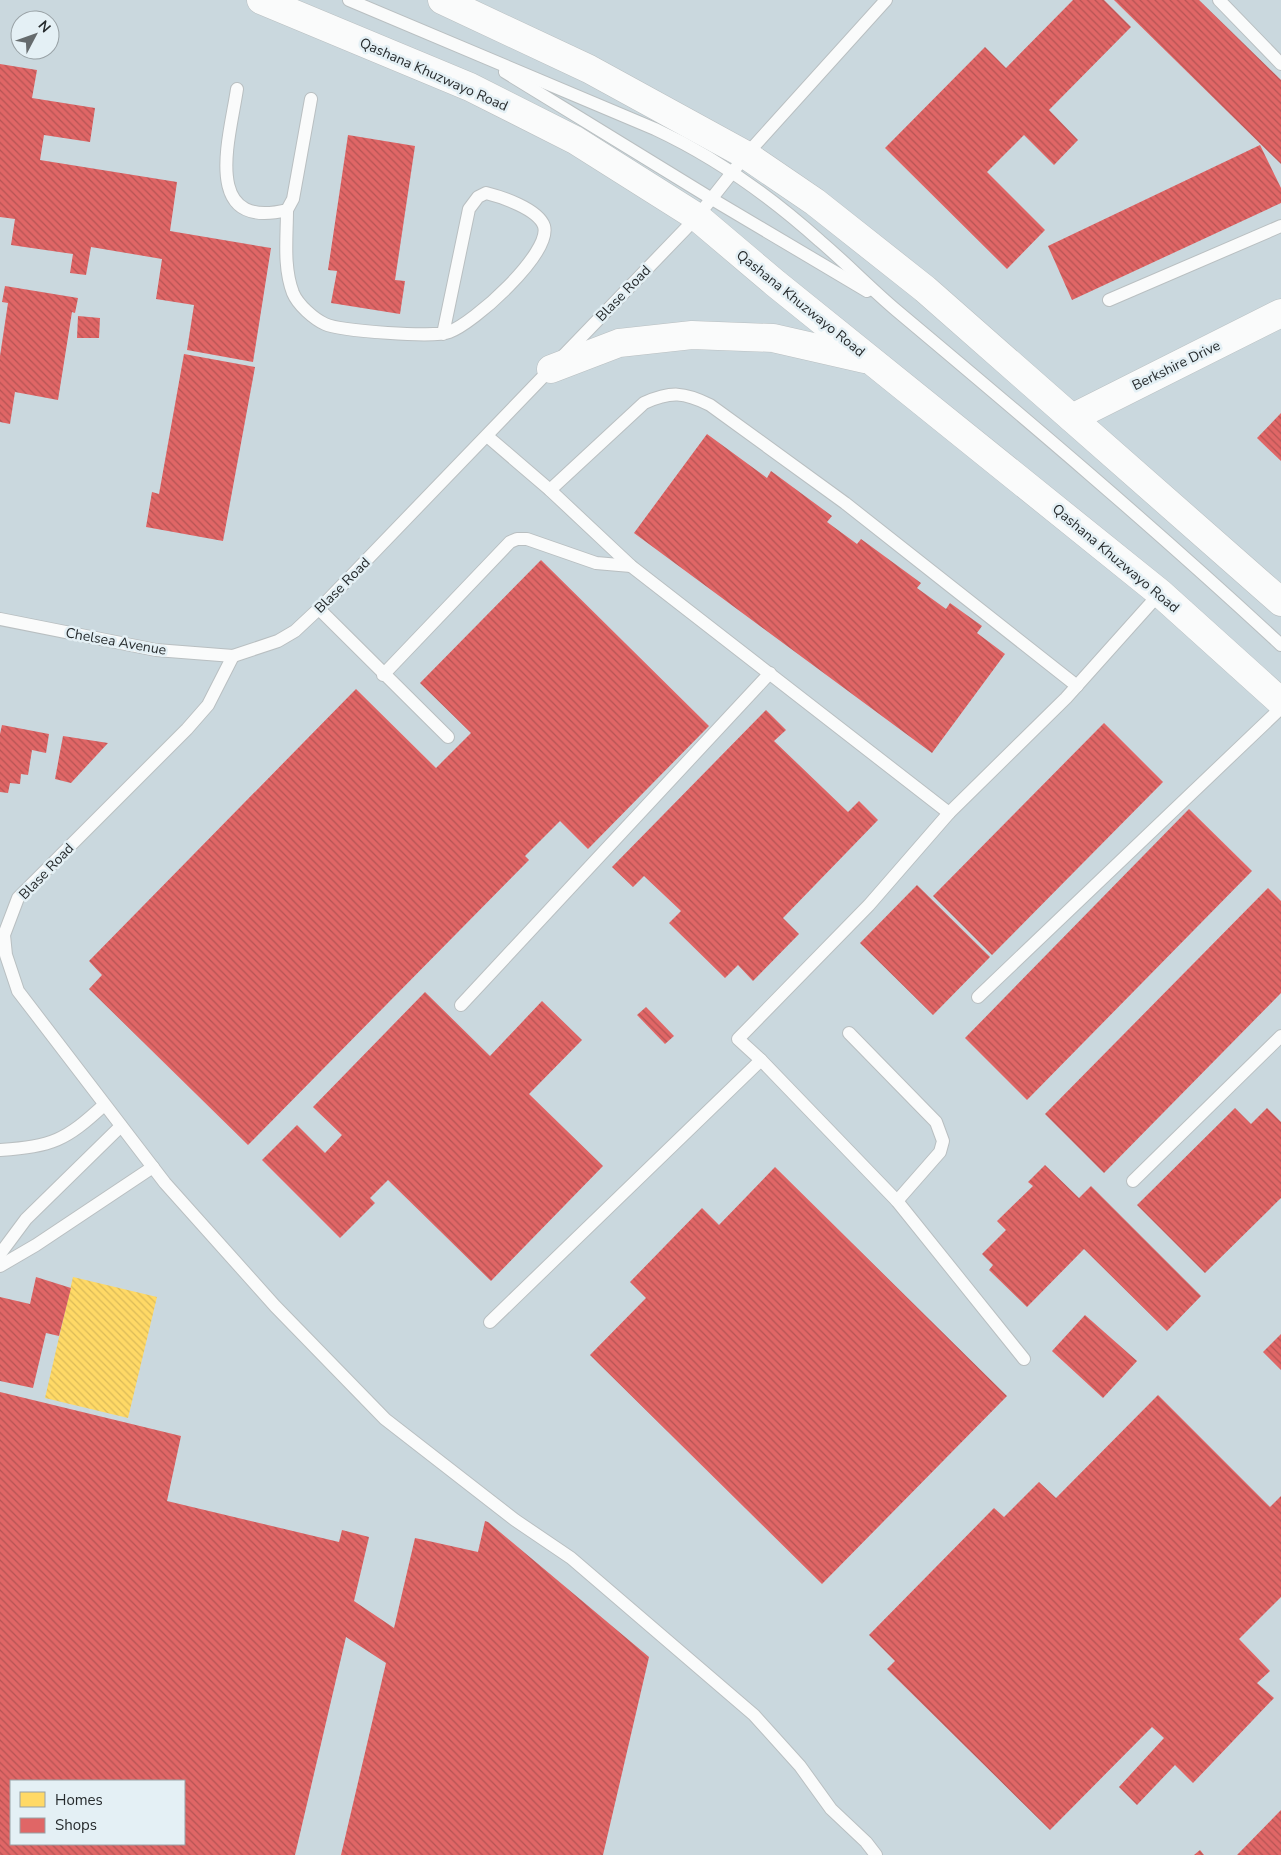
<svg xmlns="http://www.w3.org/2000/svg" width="1281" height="1855" viewBox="0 0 1281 1855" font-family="'Nunito Sans',sans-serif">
<defs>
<pattern id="homes-back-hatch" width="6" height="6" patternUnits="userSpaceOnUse" patternTransform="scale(1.25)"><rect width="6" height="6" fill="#ffd966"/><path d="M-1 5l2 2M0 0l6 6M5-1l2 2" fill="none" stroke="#daba59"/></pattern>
<pattern id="shops-back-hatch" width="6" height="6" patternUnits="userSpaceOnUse" patternTransform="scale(1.25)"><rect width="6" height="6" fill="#e06666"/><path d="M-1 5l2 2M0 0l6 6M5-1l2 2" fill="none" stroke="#b55454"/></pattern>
</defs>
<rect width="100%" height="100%" fill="#dbe2e4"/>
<!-- built -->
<path fill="#cad8de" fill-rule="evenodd" d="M0 0H1281V1855H0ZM20 20H50V50H20ZM11 1781H184V1844H11Z"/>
<!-- homes -->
<path fill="url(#homes-back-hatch)" d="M73 1277 157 1297 128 1418 45 1398Z"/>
<!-- shops -->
<g fill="url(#shops-back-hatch)" fill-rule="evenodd">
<path d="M1073 0H1104L1131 27 1049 110 1078 140 1054 165 1024 135 987 172 1045 230 1007 269 885 148 985 47 1006 68Z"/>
<path d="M1114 0H1199L1281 80V164Z"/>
<path d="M0 64 37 70 32 98 95 108 90 142 44 135 40 160 177 182 170 231 271 248 253 362 187 350 194 305 156 299 162 259 91 247 86 275 70 273 73 254 11 245 15 219 0 217Z"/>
<path d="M348 135 415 146 395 280 405 281 400 314 331 303 337 271 328 270Z"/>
<path d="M1260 145 1281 188V203L1072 300 1048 246Z"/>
<path d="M5 286 78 298 75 313 72 312 58 400 15 392 10 424 0 422V356L8 303 2 302Z"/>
<path d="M78 316 100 318 99 338H77Z"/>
<path d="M184 354 255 367 223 541 146 527 152 492 159 494Z"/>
<path d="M1281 413V461L1257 438Z"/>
<path d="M707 434 767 478 771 471 832 516 827 522 857 544 861 539 921 583 917 588 946 609 950 603 982 626 977 633 1005 654 932 753 634 533Z"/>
<path d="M541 560 709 726 588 849 560 821 525 856 529 860 248 1145 89 989 102 975 89 961 356 689 436 768 471 733 420 683Z"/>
<path d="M766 710 786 730 774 741 848 812 859 801 878 820 783 918 799 934 753 981 738 965 725 978 669 923 681 911 644 876 633 887 612 867Z"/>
<path d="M1104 723 1163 782 992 955 933 896Z"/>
<path d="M2 725 49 734 46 753 32 750 28 775 21 774 20 784 10 783 8 793 0 792V734Z"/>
<path d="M63 736 108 743 71 783 55 779Z"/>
<path d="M1189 809 1252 871 1027 1100 965 1038Z"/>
<path d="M917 885 990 957 933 1015 860 943Z"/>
<path d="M1268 888 1281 901V993L1104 1173 1045 1114Z"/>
<path d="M425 992 490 1056 542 1001 582 1040 529 1094 603 1166 491 1281 388 1180 370 1198 375 1203 340 1238 262 1160 297 1125 325 1153 342 1135 313 1107Z"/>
<path d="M646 1007 674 1036 665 1044 637 1015Z"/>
<path d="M1235 1108 1251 1124 1267 1108 1281 1122V1198L1205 1273 1137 1205Z"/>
<path d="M1045 1165 1079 1198 1091 1186 1201 1296 1167 1331 1084 1249 1027 1307 989 1270 993 1265 982 1254 1006 1230 997 1221 1033 1186 1028 1182Z"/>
<path d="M775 1167 1007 1396 822 1584 590 1355 646 1298 630 1282 702 1208 719 1225Z"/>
<path d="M36 1277 71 1288 59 1336 46 1333 33 1388 0 1381V1297L30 1304Z"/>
<path d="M1085 1315 1137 1361 1103 1398 1052 1351Z"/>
<path d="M1281 1334V1370L1263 1352Z"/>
<path d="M0 1392 181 1436 167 1501 339 1542 342 1530 369 1537 354 1601 394 1628 415 1538 478 1552 485 1521 488 1522 649 1657 603 1855H341L386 1663 346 1637 295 1855H0ZM11 1781H184V1844H11Z"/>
<path d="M1158 1395 1270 1507 1281 1496V1597L1239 1639 1270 1671 1257 1683 1274 1698 1193 1783 1175 1765 1137 1805 1119 1787 1164 1738 1152 1727 1050 1830 887 1669 895 1661 869 1635 994 1508 1004 1517 1039 1482 1056 1498Z"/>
<path d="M1281 1810V1855H1237Z"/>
<path d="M1200 1850 1204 1855H1194Z"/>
</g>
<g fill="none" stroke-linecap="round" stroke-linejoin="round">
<defs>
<g id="lane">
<path d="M349 0 655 129C715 157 771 197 820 241 846 263 870 288 896 310 1026 419 1156 529 1281 645"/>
<path d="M1219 0 1281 64"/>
<path d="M505 72 712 199 867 291"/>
<path d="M237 89C230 137 200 231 287 210L293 199 311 99"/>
<path d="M287 210C287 237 283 267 293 293 298 305 314 319 325 324 340 331 435 338 449 332 473 324 552 253 544 226 538 209 502 197 486 193L478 197 469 209 443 334"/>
<path d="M1109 300 1281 226"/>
<path d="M487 436 550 490 631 566 949 813"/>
<path d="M550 490 644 403C671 391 684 392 710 405L845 503 1077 686"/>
<path d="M319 609 448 737"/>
<path d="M0 619 156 650 233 656 278 641 295 631 326 602 697 217 746 155 886 0"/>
<path d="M233 656 208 705 187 729 18 898 4 935 6 955 18 991 165 1183 275 1306 385 1419 515 1520 571 1558 754 1715 800 1766 831 1809 866 1842 876 1855"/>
<path d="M383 675 510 542 517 539H527L596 563 631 566"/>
<path d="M978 997 1281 708"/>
<path d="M461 1005 770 673"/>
<path d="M849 1033 936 1122 943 1141 940 1152 897 1201"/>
<path d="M761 1060 897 1201 1024 1359"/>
<path d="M0 1150C53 1146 65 1141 104 1105"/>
<path d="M1133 1181 1281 1036"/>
<path d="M0 1254 26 1219 121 1126"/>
<path d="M0 1266 36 1245 153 1167"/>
<path d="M490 1322 761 1060 738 1039 869 905 949 813 1066 698 1160 593"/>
</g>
<g id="secondary">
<path d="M261 0 470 87 575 140 697 217 775 283 1160 593 1281 702"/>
<path d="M442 0 589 69 746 155 815 202 925 289 1281 602"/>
<path d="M551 369 619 343 692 335 773 338 865 359"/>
<path d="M1072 418 1281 313"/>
</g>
</defs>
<!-- lane casing -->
<use href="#lane" stroke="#b9bfc1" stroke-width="14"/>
<!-- secondary casing -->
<use href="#secondary" stroke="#b9bfc1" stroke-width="29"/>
<!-- lane -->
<use href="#lane" stroke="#fafbfb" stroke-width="12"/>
<!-- secondary -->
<use href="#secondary" stroke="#fafbfb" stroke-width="28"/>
</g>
<g text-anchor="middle" stroke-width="5" stroke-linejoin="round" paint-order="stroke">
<!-- street labels -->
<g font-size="14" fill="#262b2d" stroke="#e4f0f5">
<text transform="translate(434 74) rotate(24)" y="5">Qashana Khuzwayo Road</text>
<text transform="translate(623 293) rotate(-46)" y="5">Blase Road</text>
<text transform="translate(801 303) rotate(39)" y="5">Qashana Khuzwayo Road</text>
<text transform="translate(1176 365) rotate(-26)" y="5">Berkshire Drive</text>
<text transform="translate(1116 558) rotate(40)" y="5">Qashana Khuzwayo Road</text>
<text transform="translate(342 585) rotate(-45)" y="5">Blase Road</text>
<text transform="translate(116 641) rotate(10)" y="5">Chelsea Avenue</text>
<text transform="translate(46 871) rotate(-46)" y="5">Blase Road</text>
</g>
</g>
<!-- legend -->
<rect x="10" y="1780" width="175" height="65" fill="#e4f0f5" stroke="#98a1a5"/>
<rect x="20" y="1792" width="25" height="15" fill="#ffd966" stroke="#98a1a5"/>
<text x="55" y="1805" font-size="15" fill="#262b2d">Homes</text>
<rect x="20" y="1818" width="25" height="15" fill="#e06666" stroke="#98a1a5"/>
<text x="55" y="1830" font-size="15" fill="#262b2d">Shops</text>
<!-- north arrow -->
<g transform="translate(35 35) rotate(49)"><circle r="24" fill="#e4f0f5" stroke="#98a1a5"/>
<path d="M0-4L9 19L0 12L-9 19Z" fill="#656b6d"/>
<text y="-8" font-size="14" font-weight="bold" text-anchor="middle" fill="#262b2d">N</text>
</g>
</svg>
